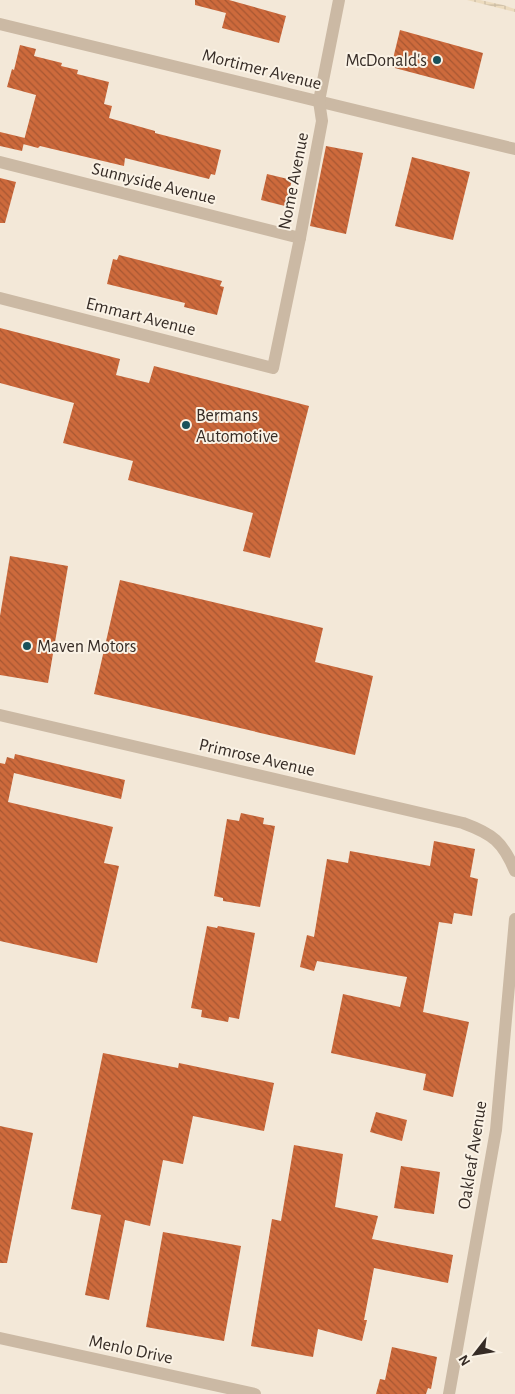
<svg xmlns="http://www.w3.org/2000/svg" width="515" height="1394" viewBox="0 0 515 1394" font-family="'Alegreya Sans',sans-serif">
<defs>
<pattern id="plaza-grid" width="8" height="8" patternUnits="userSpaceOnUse" patternTransform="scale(1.25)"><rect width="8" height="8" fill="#ecdbbe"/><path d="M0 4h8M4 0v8" fill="none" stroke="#cbbca3"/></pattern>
<pattern id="building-back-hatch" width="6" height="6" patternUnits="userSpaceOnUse" patternTransform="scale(1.25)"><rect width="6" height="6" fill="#cd6a3c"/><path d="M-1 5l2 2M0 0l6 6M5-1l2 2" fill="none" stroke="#a75732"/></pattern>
</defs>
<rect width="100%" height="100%" fill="#f3e8d8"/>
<!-- plaza -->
<path fill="url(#plaza-grid)" d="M467 0H480L503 5 515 9V12Z"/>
<!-- building -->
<g fill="url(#building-back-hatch)">
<path d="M195 0H229L286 16 279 43 222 28 226 13 195 5Z"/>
<path d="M400 30 483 53 474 89 391 67Z"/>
<path d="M20 45 36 49 34 56 62 63 61 66 78 70 77 74 109 82 104 104 112 106 109 118 155 131V133L221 150 215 175 211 174 209 179 125 158 124 166 40 146 38 148 23 144 36 95 7 87 12 69 14 70Z"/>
<path d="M0 132 25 138 22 151 0 146Z"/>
<path d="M326 146 363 153 346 234 310 226Z"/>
<path d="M412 157 470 172 453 240 395 226Z"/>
<path d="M267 174 292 180 285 206 261 200Z"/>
<path d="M0 178 16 182 5 223H0Z"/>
<path d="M119 255 222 281 220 286 224 287 217 315 184 307 185 303 107 284 113 259 117 260Z"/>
<path d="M0 328 120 359 116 375 149 383 154 366 309 406 270 558 243 551 253 513 128 480 133 461 63 443 74 403 0 383Z"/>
<path d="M10 556 68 566 48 683 0 675V616Z"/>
<path d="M120 580 323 628 315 662 373 676 355 755 94 694Z"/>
<path d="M15 754 125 780 121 799 14 773 8 802 113 827 104 863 119 866 97 963 0 941V763L5 764 7 757 14 759Z"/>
<path d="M241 813 264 818 263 824 275 826 260 907 223 901V898L214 896 227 819 239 821Z"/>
<path d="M434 841 475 849 470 877 478 879 472 916 454 913 452 924 439 922 423 1012 469 1022 453 1097 423 1090 426 1074 331 1053 343 994 400 1007 407 977 317 961 314 971 300 967 307 935 314 937 327 859 348 863 350 851 430 866Z"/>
<path d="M207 926 217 928 218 926 255 933 239 1019 229 1017 228 1022 201 1017 202 1010 191 1008Z"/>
<path d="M103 1053 178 1068 179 1063 274 1083 264 1131 193 1116 183 1164 163 1160 150 1226 125 1220 109 1300 85 1295 101 1215 71 1209Z"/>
<path d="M376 1112 407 1120 402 1141 370 1132Z"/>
<path d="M0 1126 33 1133 7 1263H0Z"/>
<path d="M294 1145 343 1154 335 1207 378 1216 372 1239 453 1255 448 1283 374 1268 364 1320H367L362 1341 318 1329 313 1357 251 1346 272 1219 281 1221Z"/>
<path d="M401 1166 440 1172 434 1214 394 1208Z"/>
<path d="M163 1232 241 1246 224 1341 146 1327Z"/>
<path d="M392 1347 437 1357 431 1389 428 1388 426 1394H376L380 1379 385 1380Z"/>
</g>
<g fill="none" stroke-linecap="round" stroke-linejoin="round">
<!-- minor -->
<g stroke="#cbb9a4" stroke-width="12">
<path d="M0 24 515 149"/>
<path d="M0 162 300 238"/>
<path d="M0 298 273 368 300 238 322 121 319 101 339 0"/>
<path d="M0 715 463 823C493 834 503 842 515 871"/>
<path d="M0 1338 255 1394"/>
<path d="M449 1394 496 1130 515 919"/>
</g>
</g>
<!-- markers -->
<g fill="#19515a" stroke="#faf2e5" stroke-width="2">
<circle cx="437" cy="60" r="5"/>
<circle cx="186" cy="425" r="5"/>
<circle cx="27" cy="646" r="5"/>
</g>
<g text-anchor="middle" stroke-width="4" stroke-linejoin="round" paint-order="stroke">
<!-- poi labels -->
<g font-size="18" fill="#362c26" stroke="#faf2e5" text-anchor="start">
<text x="427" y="66" text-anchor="end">McDonald's</text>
<text x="196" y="421">Bermans<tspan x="196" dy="21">Automotive</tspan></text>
<text x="37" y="652">Maven Motors</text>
</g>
<!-- street labels -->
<g font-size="18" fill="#362c26" stroke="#faf2e5">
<text transform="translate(262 69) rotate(14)" y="6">Mortimer Avenue</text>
<text transform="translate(293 181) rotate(-79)" y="6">Nome Avenue</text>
<text transform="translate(154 183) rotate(14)" y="6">Sunnyside Avenue</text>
<text transform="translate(141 316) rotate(14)" y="6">Emmart Avenue</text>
<text transform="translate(257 757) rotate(13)" y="6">Primrose Avenue</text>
<text transform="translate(472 1155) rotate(-81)" y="6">Oakleaf Avenue</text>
<text transform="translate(131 1349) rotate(12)" y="6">Menlo Drive</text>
</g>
</g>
<!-- north arrow -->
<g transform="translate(475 1354) rotate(239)" stroke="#faf2e5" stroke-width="4" paint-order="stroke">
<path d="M0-4L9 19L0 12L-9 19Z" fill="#362c26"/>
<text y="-8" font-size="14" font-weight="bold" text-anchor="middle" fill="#362c26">N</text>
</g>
</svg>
